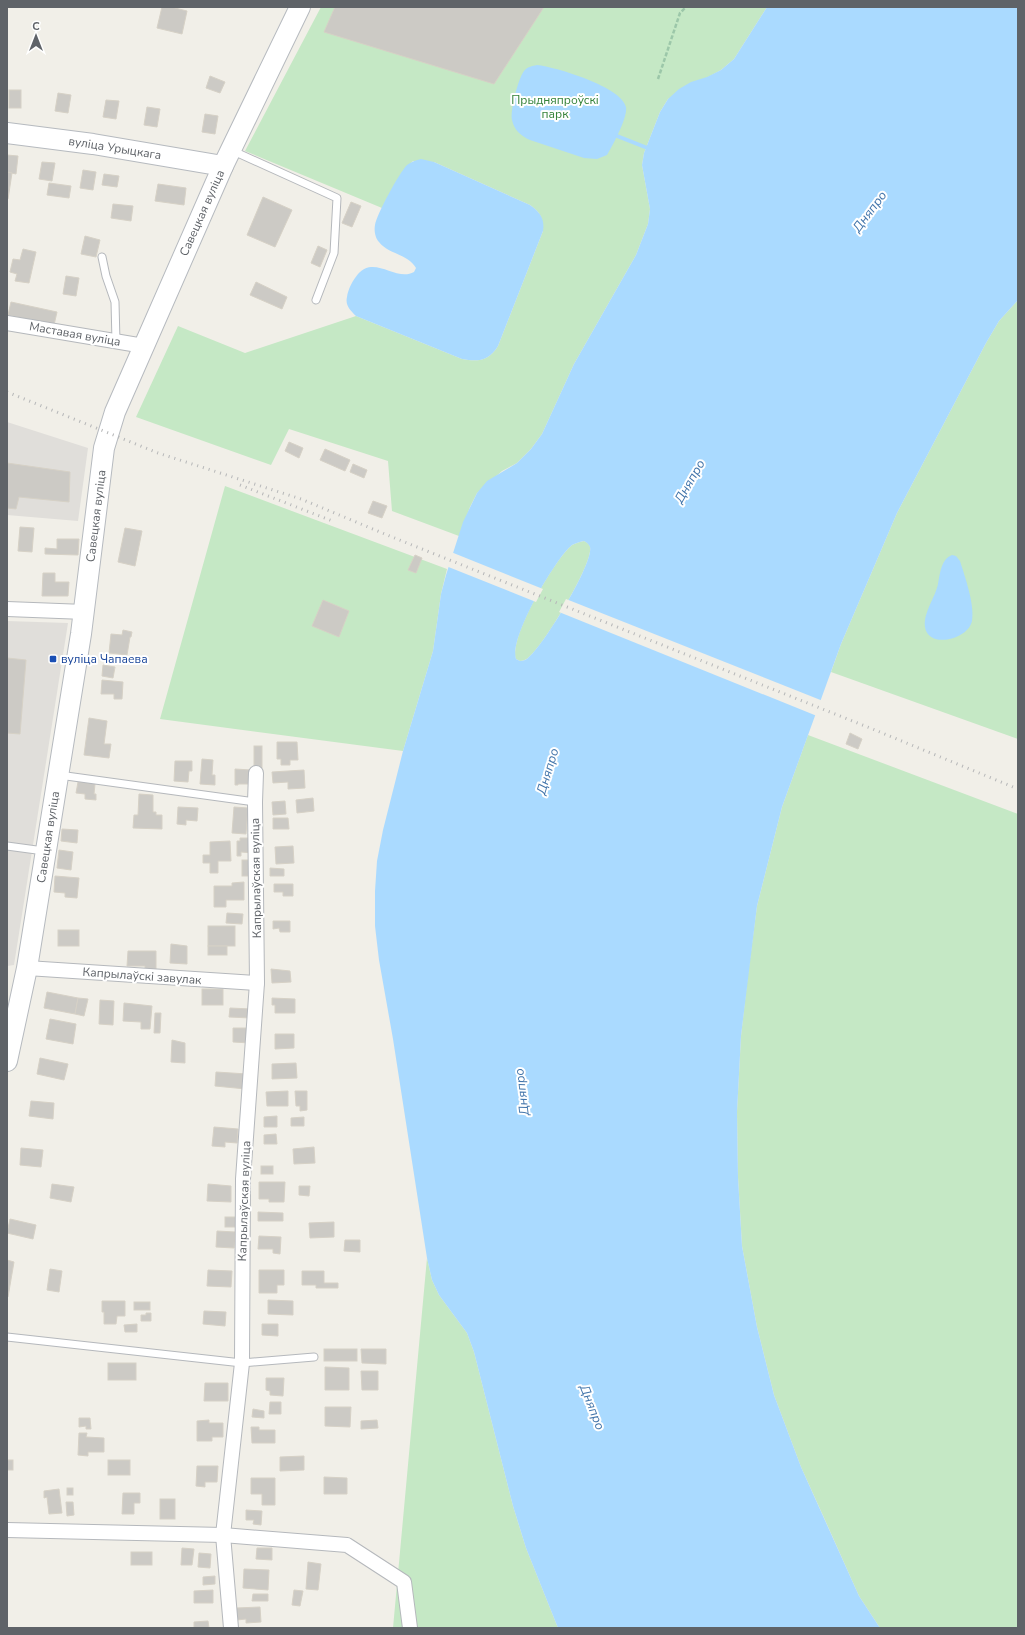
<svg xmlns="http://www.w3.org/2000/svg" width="1025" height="1635" viewBox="0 0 1025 1635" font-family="'Nunito Sans',sans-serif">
<rect width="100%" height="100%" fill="#f1efe8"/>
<!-- industrial -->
<g fill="#e0deda">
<path d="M7 422 88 448 78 521 7 515Z"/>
<path d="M7 621 68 623 14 965 7 966Z"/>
</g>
<!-- green -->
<g fill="#c5e8c5">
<path d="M321 7H767L734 59 721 70 668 99 660 112 644 153 642 165 650 209 648 224 636 255 574 364 542 434 531 449 517 463 502 471 477 493 470 507 459 536 392 511 388 461 289 429 271 465 136 417 178 326 245 353 356 316 462 359C478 362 489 361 498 346L543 231C542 217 542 214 530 205L434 162 413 161 403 171 382 208 245 151Z"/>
<path d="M1018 300V739L831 672 841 644 897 513 986 343 999 321Z"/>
<path d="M225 486 447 569 441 594 433 651 403 751 160 719Z"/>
<path d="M584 541C586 542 590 544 590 547 594 563 542 648 528 658 525 660 523 661 520 661L516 659C509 637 555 559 572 545 576 543 579 542 584 541Z"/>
<path d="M808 735 1018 814V1628H880L859 1596 825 1520 801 1467 774 1395 757 1327 742 1246 738 1177 737 1112 741 1036 748 974 757 906 782 807Z"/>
<path d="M427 1258 432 1280 439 1295 467 1333 474 1352 513 1506 526 1548 558 1628H393Z"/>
</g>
<!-- water -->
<g fill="#aadaff" fill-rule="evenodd">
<path d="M767 7H1018V300L999 321 986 343 897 513 841 644 782 807 757 906 741 1036 737 1112 738 1177 742 1246 757 1327 774 1395 801 1467 859 1596 880 1628H558L526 1548 513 1506 474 1352 467 1333 439 1295 432 1280 427 1258 393 1039 379 960 375 926V891L377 861 383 830 403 751 433 651 441 594 446 575 463 522 477 493 487 481 517 463 531 449 542 434 574 364 636 255 648 224 650 209 642 165 644 153 660 112 668 99 679 89 691 82 707 77 721 70 734 59ZM584 541C586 542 589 544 590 547 594 563 542 648 528 658 526 660 523 661 520 661L516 659C509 638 555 559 572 545 576 543 579 542 584 541Z"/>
<path d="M537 65C556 67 622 87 626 107 628 117 613 145 607 155L597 159 584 158 530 140C521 136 514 130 512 120 510 111 518 79 524 71 527 67 532 66 537 65Z"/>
<path d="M421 159 434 162 530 205C540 212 545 219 543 231L498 346C489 361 478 362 462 359L356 316C350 310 345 305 347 297 348 289 353 280 358 274 375 255 396 282 414 272L416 268C408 254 388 254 379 242 375 238 374 230 375 225 377 214 399 173 407 165 411 162 416 160 421 159Z"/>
<path d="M952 555 956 556 960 561C965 577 975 605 972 621 968 640 928 649 925 627 923 613 935 598 938 584 940 574 941 559 952 555Z"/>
</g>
<!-- pier -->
<g fill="#f1efe8">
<path d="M451 552 543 589 536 602 446 566Z"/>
<path d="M566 599 823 701 817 716 559 612Z"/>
</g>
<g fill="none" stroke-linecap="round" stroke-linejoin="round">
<!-- stream -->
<path stroke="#aadaff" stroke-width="4" d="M617 136 650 149"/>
</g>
<!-- building -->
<g fill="#cccac5" stroke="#d6d1c6">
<path d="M162 7H171L187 11 182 34 157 28Z"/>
<path d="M335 7H544L494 84 324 32Z"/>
<path d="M210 76 225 82 220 93 206 88Z"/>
<rect x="9" y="90" width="12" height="18"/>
<path d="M58 93 71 95 68 113 55 111Z"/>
<path d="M106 100 119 101 116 119 103 117Z"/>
<path d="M147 107 160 109 157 127 144 125Z"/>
<path d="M205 114 218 116 215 134 202 132Z"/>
<path d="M7 155 18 156 16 174 7 172Z"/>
<path d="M42 162 55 163 52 181 39 179Z"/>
<path d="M83 170 96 172 93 190 80 188Z"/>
<path d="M7 172 12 173 8 199H7Z"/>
<path d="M104 174 119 176 117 187 102 185Z"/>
<path d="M49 183 71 186 69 198 47 195Z"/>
<path d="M158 184 186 188 184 205 155 201Z"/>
<path d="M263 197 292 210 275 247 247 235Z"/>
<path d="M351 202 361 206 352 227 342 223Z"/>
<path d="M113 204 133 206 131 221 111 218Z"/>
<path d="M85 236 100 240 96 257 81 254Z"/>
<path d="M318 246 327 250 320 267 311 263Z"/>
<path d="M23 249 36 252 29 283 15 281 17 274 10 272 13 259 20 260Z"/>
<path d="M66 276 79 278 76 296 63 294Z"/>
<path d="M256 282 287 297 282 309 250 295Z"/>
<path d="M11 302 57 312 54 325 8 315Z"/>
<path d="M289 442 303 448 299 458 285 451Z"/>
<path d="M325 449 350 460 345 471 320 460Z"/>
<path d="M7 463 70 472 69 502 19 497 16 509 7 508Z"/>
<path d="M353 464 367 470 364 478 350 472Z"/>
<path d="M373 501 387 506 382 518 368 513Z"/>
<path d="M20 527 34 528 32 552 18 551Z"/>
<path d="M125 528 142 531 135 566 118 562Z"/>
<path d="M57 539H79L78 555 45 554V548L57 549Z"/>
<path d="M415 555 422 558 416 573 408 570Z"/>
<path d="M43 573H55V582H69L68 596H42Z"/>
<path d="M323 600 349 611 339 637 312 626Z"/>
<path d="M123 630 132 632 131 637H130L127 655 109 653 111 634 122 635Z"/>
<path d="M7 658 26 660 20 734 7 733Z"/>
<path d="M103 665 115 667 113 678 102 676Z"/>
<path d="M102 680 123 682 122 699H114V694H101Z"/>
<path d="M89 718 107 721 104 744H111L109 758 84 755Z"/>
<path d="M850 733 862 739 858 749 846 744Z"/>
<path d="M277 742H297L298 760H290V765H281V759H277Z"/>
<rect x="254" y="746" width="8" height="22"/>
<path d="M202 759 213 760 212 775H215V785L200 784Z"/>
<path d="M175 761H192V771H189L188 782 174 781Z"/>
<path d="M235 769 251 770V784H238V785H235Z"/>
<path d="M304 770 305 788 288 789V782L273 783 272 772Z"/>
<path d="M78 782 95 784 94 794H96V800L85 799V794L76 793Z"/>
<path d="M139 794 153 795V812H156V815H162V829L133 828 134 815H138Z"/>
<path d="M313 798 314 811 297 813 296 800Z"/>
<path d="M285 801 286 814 273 815 272 802Z"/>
<path d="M178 807 198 808 197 821 186 820V825L177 824Z"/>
<path d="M234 807 248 808 246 834 232 833Z"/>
<path d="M273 818H288L289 829H273Z"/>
<path d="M62 829 78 830 77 843 61 841Z"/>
<path d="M240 838H253V853L241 852V856H237V841H240Z"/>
<path d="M230 841 231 861H218V873H210V863H203V855H210V842Z"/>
<path d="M293 846 294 863 276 864 275 847Z"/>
<path d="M59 850 73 852 71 870 57 868Z"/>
<rect x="242" y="860" width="11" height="16"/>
<path d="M270 868 284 869V876H270Z"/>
<path d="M55 876 79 878 77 898 65 897V893L54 892Z"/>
<path d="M244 882V900H226V907H214V886H232V883Z"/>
<path d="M274 884H293V896H283V892H274Z"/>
<path d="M227 913 243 914 242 924 226 923Z"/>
<path d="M273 921H290V932H280L279 928 273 929Z"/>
<rect x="208" y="926" width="27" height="20"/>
<rect x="58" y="930" width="21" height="16"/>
<path d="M171 944 187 946V964L170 963Z"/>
<rect x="208" y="946" width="19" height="9"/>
<path d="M128 951H156V969H145V966H127Z"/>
<path d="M271 969 290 971 291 982 272 983Z"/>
<rect x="202" y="989" width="21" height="16"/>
<path d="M47 992 78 998 75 1014 44 1008Z"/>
<path d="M78 998 88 999 84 1016 75 1014Z"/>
<path d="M272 998 295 999V1013H275V1005H272Z"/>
<path d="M100 1000 114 1001 113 1025 99 1024Z"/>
<path d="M124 1003 152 1006 150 1029H141V1022L123 1021Z"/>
<path d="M230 1008 251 1009V1018L229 1017Z"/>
<path d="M155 1013H161L160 1033H154Z"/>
<path d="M50 1019 76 1024 73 1044 46 1039Z"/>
<path d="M233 1028H251L250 1043 233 1042Z"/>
<path d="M275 1034H294V1048L275 1049Z"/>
<path d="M172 1040 185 1043V1063L171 1062Z"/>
<path d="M40 1058 68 1064 64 1080 37 1074Z"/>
<path d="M296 1063 297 1078 272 1079V1064Z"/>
<path d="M216 1072 247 1074 246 1089 215 1086Z"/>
<path d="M288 1091V1106H267L266 1092Z"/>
<path d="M295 1091H307V1110L300 1111V1106H296Z"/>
<path d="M31 1101 54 1103 53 1119 29 1116Z"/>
<path d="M277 1116V1127H264V1117Z"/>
<path d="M304 1117V1126H291V1118Z"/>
<path d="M214 1127 238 1129 237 1143 225 1142V1147L212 1146Z"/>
<path d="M276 1134 277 1144H264V1135Z"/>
<path d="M314 1147 315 1163 294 1164 293 1149Z"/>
<path d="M21 1148 43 1150 41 1167 20 1165Z"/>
<rect x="261" y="1166" width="12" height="8"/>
<path d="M259 1182H285L284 1202H269V1199H259Z"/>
<path d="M52 1184 74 1187 71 1202 50 1198Z"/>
<path d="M208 1184 231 1186V1202L207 1201Z"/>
<path d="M299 1186H310L309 1196 299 1195Z"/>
<path d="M258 1212 283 1213V1221H258Z"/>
<rect x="225" y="1217" width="11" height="10"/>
<path d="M10 1219 36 1225 33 1239 7 1233Z"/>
<path d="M334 1222V1237L310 1238 309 1223Z"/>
<path d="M217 1231 235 1232 234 1248 216 1247Z"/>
<path d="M259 1236 281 1237 280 1254 273 1253V1249H258Z"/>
<path d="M345 1240H360V1252L344 1251Z"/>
<path d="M7 1260 14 1262 8 1297H7Z"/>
<path d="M50 1269 62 1271 59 1292 47 1290Z"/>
<path d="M208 1270 232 1271 231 1287 207 1286Z"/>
<path d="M259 1270H284V1285H277V1293H259Z"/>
<path d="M302 1271H324V1283H338V1288H316V1285H302Z"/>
<path d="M268 1300 293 1301V1315L268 1314Z"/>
<path d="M102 1301H125V1316H117L116 1324H104V1312H102Z"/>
<rect x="134" y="1302" width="16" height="8"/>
<path d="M204 1311 226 1312 225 1326 203 1324Z"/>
<path d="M146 1313H151V1321H141V1315H146Z"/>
<path d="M137 1324V1332H125L124 1325Z"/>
<path d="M262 1324H278V1336L262 1335Z"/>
<rect x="324" y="1349" width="33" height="12"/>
<path d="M361 1349H386V1364L362 1363Z"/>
<rect x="108" y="1363" width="28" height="17"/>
<path d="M325 1367 349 1368V1390H325Z"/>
<path d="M361 1371H378V1390H362Z"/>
<path d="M266 1378H284L283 1396 270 1395V1391L266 1390Z"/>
<path d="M205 1383H228V1401H204Z"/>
<path d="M270 1402H281V1414H269Z"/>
<path d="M325 1407H351L350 1427 325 1426Z"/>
<path d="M253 1409 264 1411V1418L252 1417Z"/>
<path d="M79 1418H90L91 1429H86V1426L79 1427Z"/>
<path d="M209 1420V1423H223V1437H212V1441H197V1421Z"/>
<path d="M377 1420 378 1428 361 1429V1421Z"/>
<path d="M251 1427H259V1430H275V1443H252Z"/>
<path d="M79 1433H87L86 1437 104 1438V1452H88V1456L78 1455Z"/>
<path d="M304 1456V1470L280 1471V1457Z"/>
<rect x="7" y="1460" width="6" height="10"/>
<rect x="108" y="1460" width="22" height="15"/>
<path d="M197 1466H218L217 1482H205V1487L196 1486Z"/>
<path d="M324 1477 347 1478V1494H324Z"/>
<path d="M251 1478H275V1505H262V1494H251Z"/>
<rect x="67" y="1488" width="6" height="7"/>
<path d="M59 1489 62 1513 49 1514 47 1497 44 1498V1491Z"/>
<path d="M123 1493H140V1503H134V1514H122Z"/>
<rect x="160" y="1499" width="15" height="20"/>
<path d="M66 1502H73L74 1515 67 1516Z"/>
<path d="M246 1510 262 1511 261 1525 253 1524 254 1520H246Z"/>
<path d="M182 1548 194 1549 192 1565H181Z"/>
<path d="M257 1548H272V1560L256 1559Z"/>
<rect x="131" y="1552" width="21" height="13"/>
<path d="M199 1553 211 1554 210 1568 198 1567Z"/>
<path d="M308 1562 321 1564 318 1590 306 1589Z"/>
<path d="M244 1569 269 1570 268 1590 243 1588Z"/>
<path d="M215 1576V1584L203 1585V1577Z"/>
<path d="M213 1590V1603H194V1591Z"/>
<path d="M294 1590 303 1591 300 1606 292 1605Z"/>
<path d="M253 1594H268V1601H252Z"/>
<path d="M260 1607 261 1622 246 1623V1619L237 1620 236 1608Z"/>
<path d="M208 1621 209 1628H194V1622Z"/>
</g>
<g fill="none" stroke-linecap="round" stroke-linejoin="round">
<defs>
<g id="lane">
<path d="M231 150 337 198 334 253 316 300"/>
<path d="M102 257 106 276 115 302 116 342"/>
<path d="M59 775 255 802"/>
<path d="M7 846 44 851"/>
<path d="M7 1337 242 1363 314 1357"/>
</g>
<g id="street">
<path d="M7 323 144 346"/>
<path d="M7 609 85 612"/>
<path d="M27 968 257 983"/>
<path d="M7 1530 223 1535 347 1545 404 1582 410 1628"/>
<path d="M231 1628 223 1535 242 1363 243 1179 257 983 255 802 256 773"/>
</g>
<g id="secondary">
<path d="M7 133 93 144 223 166"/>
<path d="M7 1061 27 968 81 634 104 448 115 412 223 166 300 7"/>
</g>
</defs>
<!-- lane casing -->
<use href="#lane" stroke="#b5b8bc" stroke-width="9"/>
<!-- street casing -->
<use href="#street" stroke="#b5b8bc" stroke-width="16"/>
<!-- secondary casing -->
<use href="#secondary" stroke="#b6babf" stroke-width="22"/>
<!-- path -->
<path stroke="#9cc7a9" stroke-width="2.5" stroke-dasharray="4 2" stroke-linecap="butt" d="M658 79 680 13 686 7"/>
<!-- lane -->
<use href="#lane" stroke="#fff" stroke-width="7"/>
<!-- street -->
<use href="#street" stroke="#fff" stroke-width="14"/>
<!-- secondary -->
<use href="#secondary" stroke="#fff" stroke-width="20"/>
<!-- rail -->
<g stroke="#b6b7b8" stroke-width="3" stroke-dasharray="1 5" stroke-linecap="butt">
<path d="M7 392 158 453 301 499 392 537 875 730 1018 789"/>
<path d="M240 485 335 522"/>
</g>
</g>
<!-- markers -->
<rect fill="#1a4fb4" stroke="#fff" stroke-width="1.5" x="49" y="655" width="8" height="8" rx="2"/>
<g text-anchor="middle" stroke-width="4" stroke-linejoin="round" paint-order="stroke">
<!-- park labels -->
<g font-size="12" fill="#348238" stroke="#fff">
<text x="555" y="104">Прыдняпроўскі<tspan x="555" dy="14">парк</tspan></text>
</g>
<!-- street labels -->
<g font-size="12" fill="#5f6368" stroke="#fff">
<text transform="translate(115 148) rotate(9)" y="4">вуліца Урыцкага</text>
<text transform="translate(202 213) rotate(-66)" y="4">Савецкая вуліца</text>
<text transform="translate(75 334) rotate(10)" y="4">Маставая вуліца</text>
<text transform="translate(96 516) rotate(-83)" y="4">Савецкая вуліца</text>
<text transform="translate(48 837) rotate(-81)" y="4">Савецкая вуліца</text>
<text transform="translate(256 878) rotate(-91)" y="4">Капрылаўская вуліца</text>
<text transform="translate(142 976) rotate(4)" y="4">Капрылаўскі завулак</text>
<text transform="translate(244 1201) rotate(-88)" y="4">Капрылаўская вуліца</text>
</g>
<!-- transit labels -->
<g font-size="12" fill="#164399" stroke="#fff" text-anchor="start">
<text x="61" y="663">вуліца Чапаева</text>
</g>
<!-- water labels -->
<g font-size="13" font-style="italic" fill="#4174aa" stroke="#fff">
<text transform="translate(869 211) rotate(-53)" y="5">Дняпро</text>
<text transform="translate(689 481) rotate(-60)" y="5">Дняпро</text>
<text transform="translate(547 771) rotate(-73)" y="5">Дняпро</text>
<text transform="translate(521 1092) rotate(-97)" y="5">Дняпро</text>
<text transform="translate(593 1407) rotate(69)" y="5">Дняпро</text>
</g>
</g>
<!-- border -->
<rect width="1025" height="1635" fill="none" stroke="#5f6368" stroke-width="16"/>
<!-- north arrow -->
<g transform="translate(36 36)" stroke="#ffffff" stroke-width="3" paint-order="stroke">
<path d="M0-3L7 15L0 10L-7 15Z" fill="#5f6368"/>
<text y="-6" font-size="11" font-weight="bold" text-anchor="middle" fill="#5f6368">С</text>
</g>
</svg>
